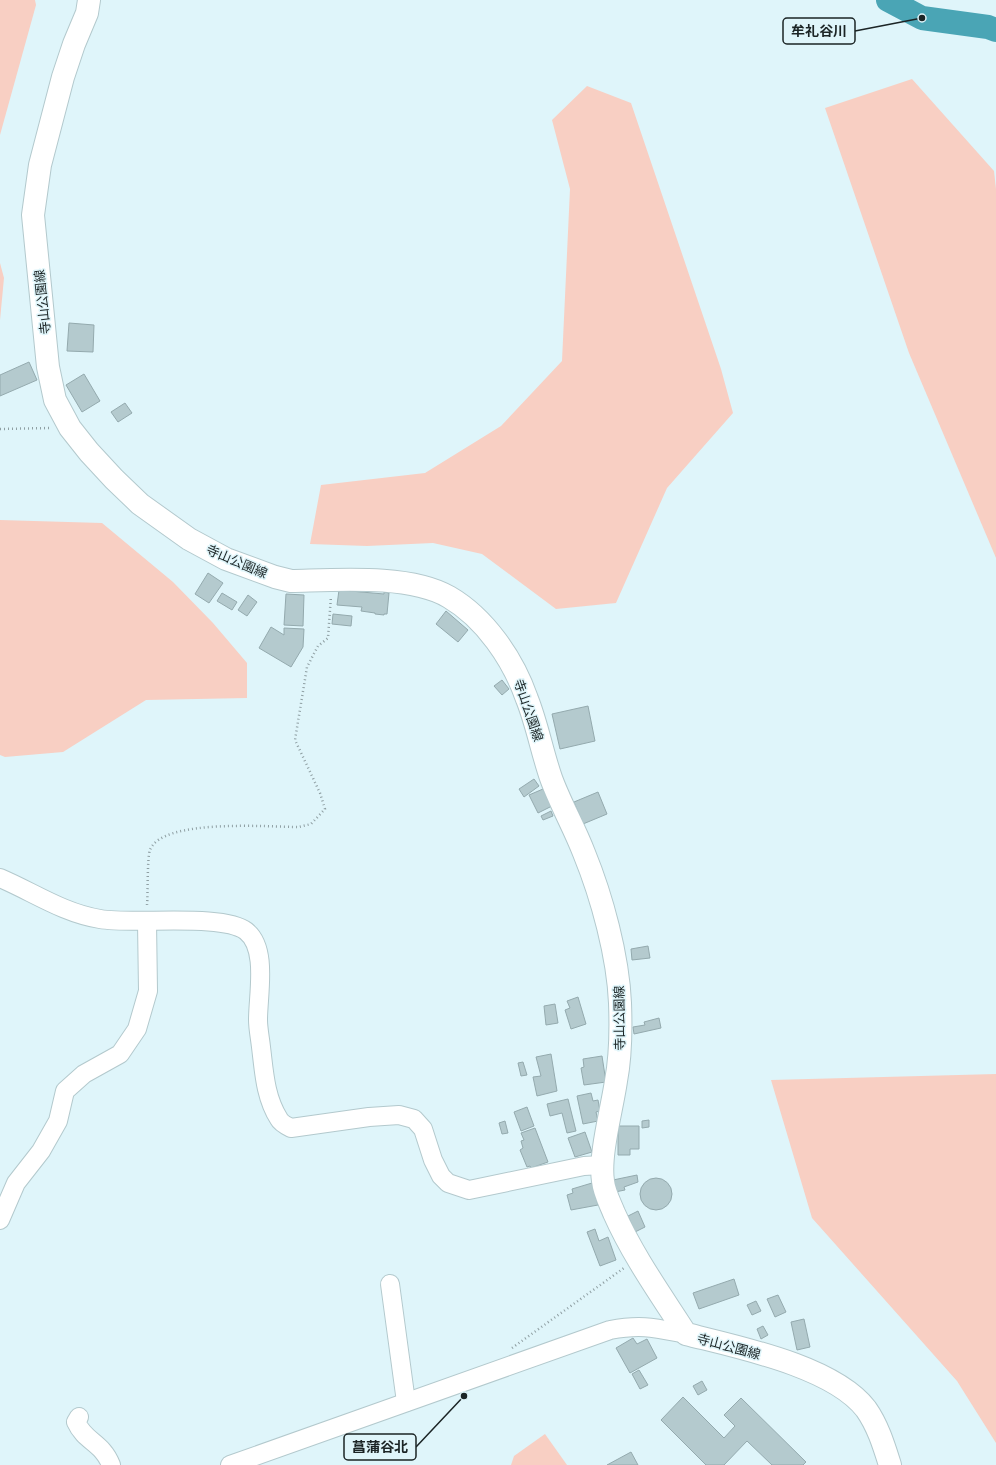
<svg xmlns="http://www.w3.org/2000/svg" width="996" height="1465" viewBox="0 0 996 1465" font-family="Inter,'Noto Sans JP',sans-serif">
<rect width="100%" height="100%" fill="#dff5fa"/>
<!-- green -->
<g fill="#f8cfc3">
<path d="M0 0H35L36 5 0 135Z"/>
<path d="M912 79 994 171 996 189V558L909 353 825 108Z"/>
<path d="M587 86 631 103 721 369 733 413 667 488 616 603 556 609 482 554 433 543 367 546 310 544 321 485 425 473 501 426 562 361 570 189 552 120Z"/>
<path d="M0 263 4 278 0 320Z"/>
<path d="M0 520 102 523 173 582 213 623 247 663V698L146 700 63 752 5 757 0 755Z"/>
<path d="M996 1074V1443L957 1381 812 1218 771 1080Z"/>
<path d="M545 1434 567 1465H511L514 1456Z"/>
</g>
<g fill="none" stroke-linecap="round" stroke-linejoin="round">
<!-- river -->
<path stroke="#4aa5b5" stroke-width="24" d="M888 0 922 18 988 27 996 30"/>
</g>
<!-- building -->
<g fill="#b4cace" stroke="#94aaae">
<path d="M69 323 94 325 93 352 67 351Z"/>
<path d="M29 362 37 380 0 396V375Z"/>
<path d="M84 374 100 401 82 412 66 385Z"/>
<path d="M125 403 132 413 118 422 111 412Z"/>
<path d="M208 573 223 583 209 603 195 594Z"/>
<path d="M339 590 384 594V592L389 593 387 614H384V615L375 614V613L361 611 362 607 337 605Z"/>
<path d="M222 593 237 602 232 610 217 601Z"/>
<path d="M286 594 304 595 303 626 284 625Z"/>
<path d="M248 595 257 602 247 616 238 610Z"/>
<path d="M446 611 468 630 458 642 436 624Z"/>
<path d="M333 614 352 616 351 626 332 624Z"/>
<path d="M271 627 284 635V628L304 629 303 647 291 667 259 648Z"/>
<path d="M502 680 509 689 502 695 494 686Z"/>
<path d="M588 706 595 741 560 749 552 714Z"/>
<path d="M534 779 539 786 524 797 519 789Z"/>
<path d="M543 789 552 806 538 813 529 795Z"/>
<path d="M598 792 607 814 583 824 574 802Z"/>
<path d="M551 811 553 816 543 820 541 816Z"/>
<path d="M648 946 650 958 632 960 631 949Z"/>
<path d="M578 997 586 1024 571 1029 565 1010 570 1008 567 1001Z"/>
<path d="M555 1004 558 1023 546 1025 544 1006Z"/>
<path d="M659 1018 661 1028 634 1034 633 1027 645 1025 644 1022Z"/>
<path d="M551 1054 557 1091 537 1096 533 1077 541 1076 536 1057Z"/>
<path d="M602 1056 606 1082 584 1085 581 1068 584 1067 583 1059Z"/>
<path d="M523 1062 527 1075 521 1076 518 1063Z"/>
<path d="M591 1093 593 1101 598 1100 600 1111 596 1112 598 1121 583 1124 577 1096Z"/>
<path d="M568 1099 576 1131 567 1133 562 1113 550 1116 547 1104Z"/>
<path d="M527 1107 534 1126 521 1131 514 1112Z"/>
<path d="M649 1120V1127L642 1128V1121Z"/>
<path d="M505 1121 508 1133 502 1134 499 1123Z"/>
<path d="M618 1126H639V1149H630V1155H618Z"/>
<path d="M535 1128 548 1162 531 1168 530 1166 527 1167 520 1150 523 1148 521 1141 524 1140 521 1133Z"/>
<path d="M585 1132 592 1152 575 1157 568 1138Z"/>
<path d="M637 1175 638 1182 624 1187 625 1190 615 1192 613 1180Z"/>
<circle cx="656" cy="1194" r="16"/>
<path d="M592 1183 598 1205 571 1210 567 1195 573 1193 572 1189Z"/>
<path d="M638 1211 645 1227 635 1232 628 1216Z"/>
<path d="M595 1229 599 1241 608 1237 616 1260 600 1266 587 1232Z"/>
<path d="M734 1279 739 1295 699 1309 693 1293Z"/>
<path d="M778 1295 786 1312 775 1317 767 1299Z"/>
<path d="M756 1301 761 1311 752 1315 747 1305Z"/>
<path d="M804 1319 810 1347 797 1350 791 1322Z"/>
<path d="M763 1326 768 1335 761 1339 757 1329Z"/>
<path d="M633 1338 637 1344 647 1339 657 1358 630 1373 616 1348Z"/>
<path d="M639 1370 648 1385 640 1389 632 1374Z"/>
<path d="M702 1381 707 1390 698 1395 693 1386Z"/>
<path d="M683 1397 724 1438 735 1426 724 1415 741 1398 806 1462 803 1465H772L747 1441 724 1465H706L661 1420Z"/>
<path d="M631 1452 638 1465H607Z"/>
</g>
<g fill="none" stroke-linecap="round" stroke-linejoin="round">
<defs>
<g id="minor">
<path d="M0 878C33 892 63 913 100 919 133 925 223 913 246 931 268 948 258 994 258 1020 258 1028 260 1038 261 1047 264 1071 265 1097 279 1119 281 1123 287 1126 291 1128L369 1117 399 1115 414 1119 423 1129 433 1160 441 1176 448 1183 469 1190 584 1166 602 1165"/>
<path d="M0 1220 16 1183 41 1151 58 1121 65 1091 84 1074 120 1054 137 1029 148 991 147 922"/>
<path d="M390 1284 406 1402"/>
<path d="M79 1417 76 1422C85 1442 102 1442 111 1465"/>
<path d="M230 1465 610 1330C642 1324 655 1328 686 1334"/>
</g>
<path id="major" d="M89 0 87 13 74 44 63 77 40 165 33 215 48 367 55 400 70 428 89 452 114 479 140 504 189 539 226 559 275 577 291 581C336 580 410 574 449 597 485 618 513 659 527 699 537 724 542 752 551 778 560 803 574 827 584 853 602 897 618 956 620 1003 621 1029 621 1055 616 1081 612 1109 599 1155 603 1181 604 1192 610 1203 614 1213 633 1256 661 1295 686 1334 737 1347 833 1366 866 1409 878 1426 884 1446 890 1465"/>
</defs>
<!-- minor casing -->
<use href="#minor" stroke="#b3c9cd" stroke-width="20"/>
<!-- major casing -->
<use href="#major" stroke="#b3c9cd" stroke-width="24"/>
<!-- path -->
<g stroke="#8f9fa3" stroke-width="2.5" stroke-dasharray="1 3" stroke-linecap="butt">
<path d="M0 429 51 428"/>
<path d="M147 905C148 895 147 858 150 850 162 818 269 827 299 827L311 824 325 809 320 793 295 740 307 667 318 646 328 638 331 596"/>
<path d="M512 1348 624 1268"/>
</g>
<!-- minor -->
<use href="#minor" stroke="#fff" stroke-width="18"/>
<!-- major -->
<use href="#major" stroke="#fff" stroke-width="22"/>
</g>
<g text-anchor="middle" stroke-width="3" stroke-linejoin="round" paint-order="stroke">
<!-- street labels -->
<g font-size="13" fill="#1b2425" stroke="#dff5fa">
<text transform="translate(42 302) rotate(-96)" y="5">寺山公園線</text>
<text transform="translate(237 561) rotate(23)" y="5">寺山公園線</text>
<text transform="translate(529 710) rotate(71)" y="5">寺山公園線</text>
<text transform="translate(619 1018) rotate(-91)" y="5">寺山公園線</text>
<text transform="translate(729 1346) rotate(15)" y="5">寺山公園線</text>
</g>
</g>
<!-- callouts -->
<path fill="none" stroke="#1b2425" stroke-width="1.5" d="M922 18L855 31M464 1396L416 1447"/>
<g fill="#1b2425" stroke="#dff5fa" stroke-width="1.5">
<circle cx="922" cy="18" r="4"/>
<circle cx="464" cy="1396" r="4"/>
</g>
<g fill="#dff5fa" stroke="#1b2425" stroke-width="1.5">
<rect x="783" y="18" width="72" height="26" rx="4"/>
<rect x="344" y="1434" width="72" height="26" rx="4"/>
</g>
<g font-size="14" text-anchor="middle" font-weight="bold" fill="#1b2425">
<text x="819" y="36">牟礼谷川</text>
<text x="380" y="1452">菖蒲谷北</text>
</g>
</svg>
